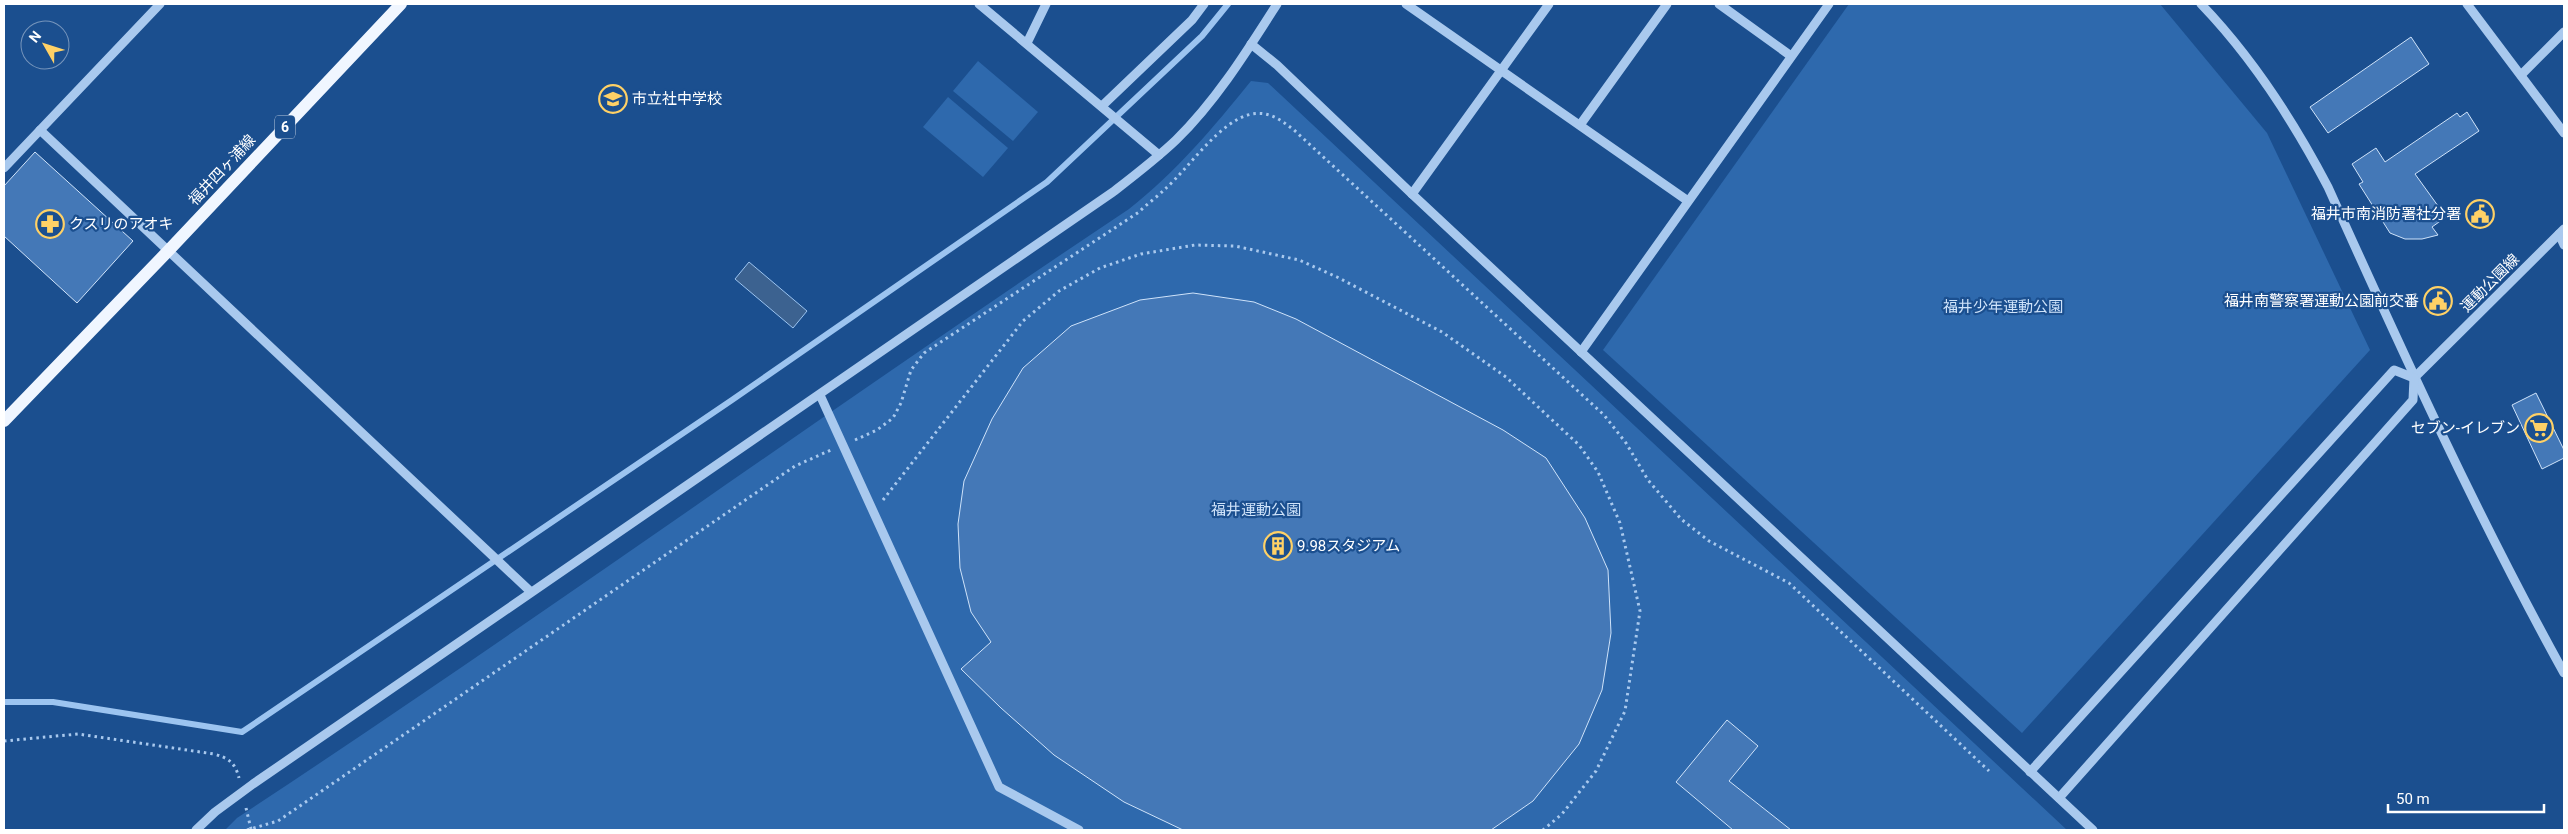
<svg xmlns="http://www.w3.org/2000/svg" width="2568" height="834" viewBox="0 0 2568 834" font-family="Roboto,'Noto Sans JP',sans-serif">
<rect width="100%" height="100%" fill="#1b4f8f"/>
<!-- green -->
<g fill="#2e69ad">
<path d="M1849 4H2160L2267 133 2370 350 2022 733 1603 350Z"/>
<path d="M978 61 1038 112 1013 141 953 91Z"/>
<path d="M1251 81 1268 83 2067 830H225L237 818C538 620 829 409 1129 209 1176 172 1213 128 1251 81Z"/>
<path d="M948 97 1008 148 983 177 923 127Z"/>
</g>
<!-- water -->
<path fill="#3c6290" stroke="#9cc4f0" d="M749 262 807 311 793 328 735 279Z"/>
<g fill="none" stroke-linecap="round" stroke-linejoin="round">
<!-- stream -->
<path stroke="#9cc4f0" stroke-width="6" d="M4 702H53L242 732 732 400 1047 182 1202 36 1228 4"/>
</g>
<!-- building -->
<g fill="#4478b7" stroke="#cfe3fa">
<path d="M2411 37 2429 64 2328 133 2310 107Z"/>
<path d="M2467 112 2479 131 2415 174 2446 217 2432 227 2438 235 2422 239H2405L2390 233 2359 184 2363 182 2352 164 2376 148 2385 162 2457 113 2460 117Z"/>
<path d="M35 152 133 241 77 303 4 236V186Z"/>
<path d="M1193 293 1254 302 1296 319 1503 430 1546 458 1585 518 1608 570 1611 633 1602 690 1579 744 1533 801 1491 830H1183L1124 802 1054 755 1001 708 961 669 991 642 971 612 960 568 958 524 964 481 992 419 1023 368 1071 326 1140 300Z"/>
<path d="M2536 393 2564 450V458L2542 469 2512 405Z"/>
<path d="M1727 720 1758 746 1729 781 1791 830H1733L1676 782Z"/>
</g>
<g fill="none" stroke-linecap="round" stroke-linejoin="round">
<!-- path -->
<g stroke="#a9c9ee" stroke-width="3" stroke-dasharray="2.5 4" stroke-linecap="butt">
<path d="M855 440 877 430 893 418 901 403 911 370 924 353 1139 212C1147 204 1157 197 1165 189 1189 168 1220 120 1252 114 1269 111 1281 120 1294 130L1604 415 1626 443 1648 480 1681 519 1709 541 1789 583 1989 771"/>
<path d="M883 500 1023 321 1059 291 1100 268 1141 254 1195 245 1235 246 1299 260 1337 277 1442 332 1506 377 1579 445 1598 472 1620 523 1640 611 1625 711 1596 771 1562 814 1543 830"/>
<path d="M4 741 78 734 214 754C228 758 235 762 239 778"/>
<path d="M246 808 251 829"/>
<path d="M247 830 278 821 795 466 831 450"/>
</g>
<!-- minor -->
<g stroke="#a9c9ee" stroke-width="9">
<path d="M979 4 1159 155"/>
<path d="M1406 4 1688 201"/>
<path d="M1719 4 1791 56"/>
<path d="M2201 4C2252 57 2294 122 2328 187 2402 351 2477 516 2564 673"/>
<path d="M2467 4 2564 133"/>
<path d="M1027 43 1046 4"/>
<path d="M1251 44 1277 65 1412 194 2093 830"/>
<path d="M2521 75 2564 32"/>
<path d="M1102 106 1192 20 1204 4"/>
<path d="M1580 125 1667 4"/>
<path d="M40 130 531 592"/>
<path d="M4 168 160 4"/>
<path d="M1412 194 1549 4"/>
<path d="M2559 234 2564 245"/>
<path d="M1581 352 1829 4"/>
<path d="M2414 378 2564 229"/>
<path d="M820 395 999 787 1079 830"/>
<path d="M2030 772 2394 370 2414 378"/>
<path d="M2059 798 2413 400 2414 378"/>
<path d="M196 830 215 812 253 784 1113 192C1135 175 1156 159 1176 140 1216 101 1247 51 1277 4"/>
</g>
<!-- major -->
<path stroke="#f0f6ff" stroke-width="12" d="M4 421 169 250 401 4"/>
</g>
<!-- icons -->
<defs>
<symbol id="school-ring" viewBox="-11 -11 22 22"><circle r="9.5" fill="#1b4f8f" stroke="#ffd166" stroke-width="1.5"/><path d="M0-5L7-2L0 1L-7-2ZM-4 1L0 2.5L4 1V4Q0 6-4 4Z" fill="#ffd166"/></symbol>
<symbol id="civic-ring" viewBox="-11 -11 22 22"><circle r="9.5" fill="#1b4f8f" stroke="#ffd166" stroke-width="1.5"/><path d="M-.6-6.5H3V-4.5H.6V-3L4-1V1h2V6H-6V1h2V-1L-.6-3ZM-1.2 2.5V6h2.4V2.5Z" fill="#ffd166"/></symbol>
<symbol id="pharmacy-ring" viewBox="-11 -11 22 22"><circle r="9.5" fill="#1b4f8f" stroke="#ffd166" stroke-width="1.5"/><path d="M-2-6h4v4h4v4h-4v4h-4v-4h-4v-4h4Z" fill="#ffd166"/></symbol>
<symbol id="supermarket-ring" viewBox="-11 -11 22 22"><circle r="9.5" fill="#1b4f8f" stroke="#ffd166" stroke-width="1.5"/><path d="M-6-5.5h2.5l.6 2H6L4.5 2H-2.5L-4.4-4H-6ZM-1.5 3.2a1.3 1.3 0 1 0 .1 0ZM3 3.2a1.3 1.3 0 1 0 .1 0Z" fill="#ffd166"/></symbol>
<symbol id="building-ring" viewBox="-11 -11 22 22"><circle r="9.5" fill="#1b4f8f" stroke="#ffd166" stroke-width="1.5"/><path d="M-4-6H4V6H1V3H-1V6H-4ZM-2.5-4.3h1.7v1.8h-1.7ZM.8-4.3h1.7v1.8H.8ZM-2.5-1h1.7V.8h-1.7ZM.8-1h1.7V.8H.8Z" fill="#ffd166"/></symbol>
</defs>
<g fill-rule="evenodd">
<use href="#school-ring" x="597" y="83" width="32" height="32"/>
<use href="#civic-ring" x="2464" y="198" width="32" height="32"/>
<use href="#pharmacy-ring" x="34" y="208" width="32" height="32"/>
<use href="#civic-ring" x="2422" y="285" width="32" height="32"/>
<use href="#supermarket-ring" x="2523" y="412" width="32" height="32"/>
<use href="#building-ring" x="1262" y="530" width="32" height="32"/>
</g>
<g text-anchor="middle" stroke-width="4.5" stroke-linejoin="round" paint-order="stroke">
<!-- shield labels -->
<rect fill="#1b4f8f" stroke="#bbcadd" stroke-width="1" x="275" y="115.5" width="20" height="23" rx="4"/>
<g font-size="14" font-weight="bold" fill="#fff">
<text x="285" y="132">6</text>
</g>
<!-- poi labels -->
<g font-size="15" fill="#fff" stroke="#1b4f8f" text-anchor="start">
<text x="632" y="104">市立社中学校</text>
<text x="2461" y="219" text-anchor="end">福井市南消防署社分署</text>
<text x="69" y="229">クスリのアオキ</text>
<text x="2419" y="306" text-anchor="end">福井南警察署運動公園前交番</text>
<text x="2520" y="433" text-anchor="end">セブン-イレブン</text>
<text x="1297" y="551">9.98スタジアム</text>
</g>
<!-- street labels -->
<g font-size="15" fill="#fff" stroke="#1b4f8f">
<text transform="translate(222 170) rotate(-47)" y="5">福井四ヶ浦線</text>
<text transform="translate(2490 283) rotate(-45)" y="5">運動公園線</text>
</g>
<!-- park labels -->
<g font-size="15" fill="#cfe3fa" stroke="#1b4f8f">
<text x="2003" y="312">福井少年運動公園</text>
<text x="1256" y="515">福井運動公園</text>
</g>
</g>
<!-- border -->
<rect width="2568" height="834" fill="none" stroke="#ffffff" stroke-width="10"/>
<!-- north arrow -->
<g transform="translate(45 45) rotate(309)"><circle r="24" fill="#1b4f8f" stroke="#7695bc"/>
<path d="M0-4L9 19L0 12L-9 19Z" fill="#ffd166"/>
<text y="-8" font-size="14" font-weight="bold" text-anchor="middle" fill="#ffffff">N</text>
</g>
<!-- scale -->
<path d="M2388 804v8h156v-8" fill="none" stroke="#ffffff" stroke-width="2.5"/>
<text x="2396" y="804" font-size="15" fill="#ffffff" stroke="#1b4f8f" stroke-width="4" paint-order="stroke">50 m</text>
</svg>
